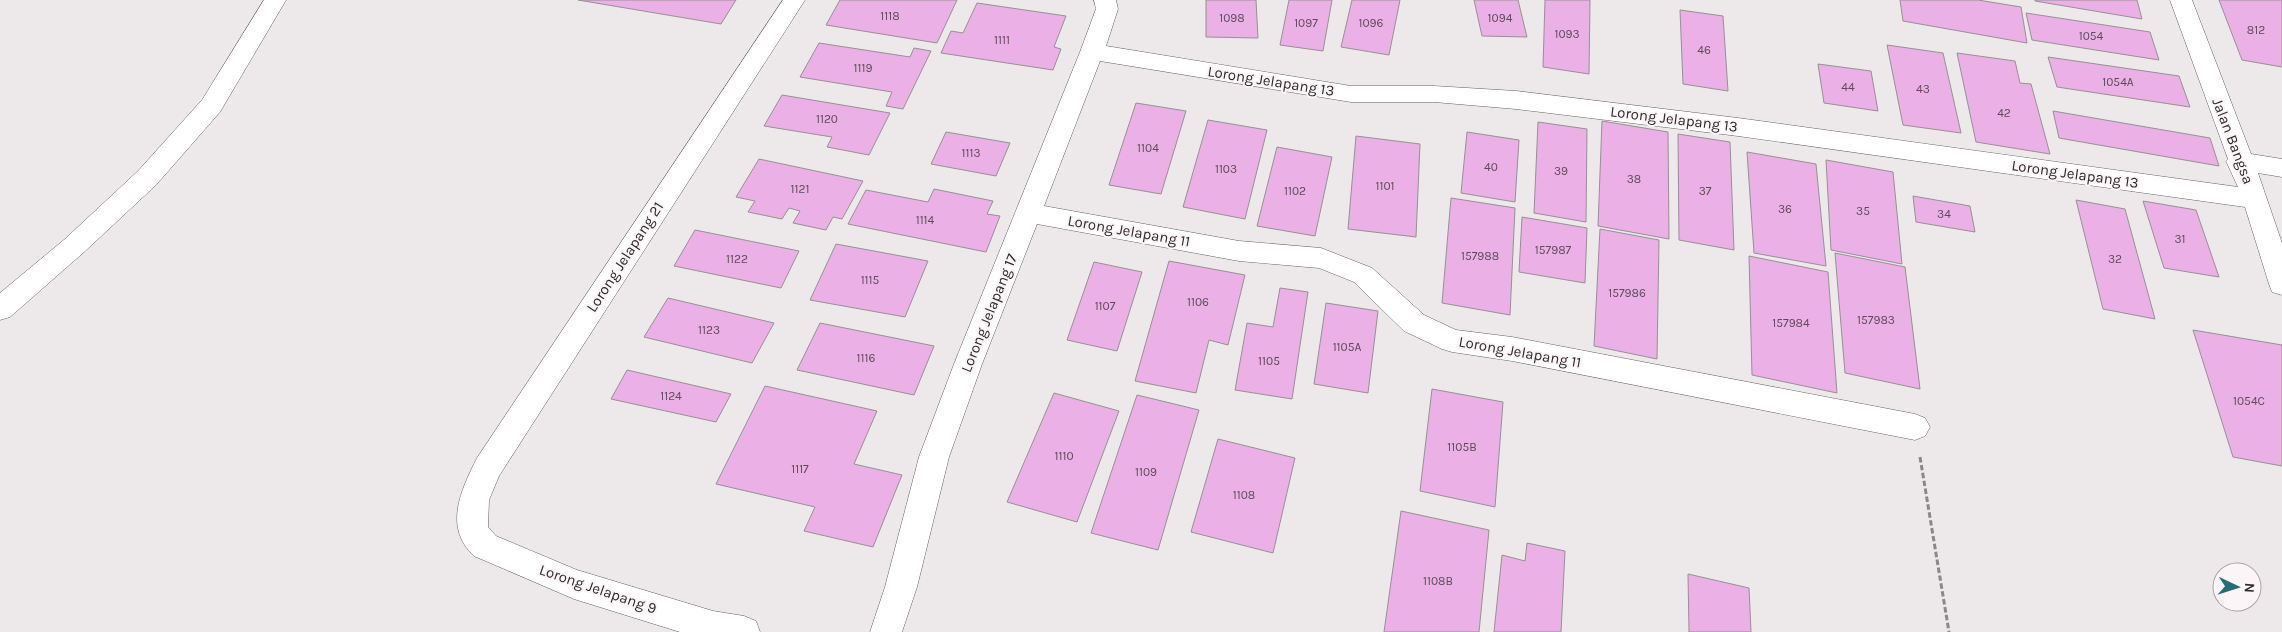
<svg xmlns="http://www.w3.org/2000/svg" width="2282" height="632" viewBox="0 0 2282 632" font-family="Karla,sans-serif">
<rect width="100%" height="100%" fill="#ede8e9"/>
<!-- building -->
<g fill="#ebb0e5" stroke="#959194">
<path d="M578 0H736L721 24Z"/>
<path d="M840 0H957L937 43 826 25Z"/>
<path d="M1206 0H1256L1258 38 1206 37Z"/>
<path d="M1289 0H1332L1323 51 1280 45Z"/>
<path d="M1352 0H1400L1389 55 1341 47Z"/>
<path d="M1474 0H1518L1527 37 1482 36Z"/>
<path d="M1545 0H1590L1589 74 1543 67Z"/>
<path d="M1900 0H1978L2021 7 2027 43 1903 21Z"/>
<path d="M2035 0H2137L2142 19 2035 1Z"/>
<path d="M2219 0H2282V67L2242 60Z"/>
<path d="M977 3 1066 16 1054 47 1061 49 1053 70 941 53 951 31 963 33Z"/>
<path d="M1680 10 1723 16 1728 91 1683 84Z"/>
<path d="M2026 13 2150 32 2159 60 2032 40Z"/>
<path d="M819 43 910 57 914 48 931 51 903 109 886 106 892 92 800 77Z"/>
<path d="M1887 45 1943 53 1961 133 1903 125Z"/>
<path d="M1957 53 2015 61 2020 83 2031 84 2050 154 1976 142Z"/>
<path d="M2048 57 2179 76 2190 107 2057 87Z"/>
<path d="M1818 64 1871 71 1878 111 1824 103Z"/>
<path d="M782 95 890 113 869 155 827 147 832 137 764 126Z"/>
<path d="M1136 103 1186 111 1161 194 1109 185Z"/>
<path d="M2053 111 2210 138 2219 166 2059 138Z"/>
<path d="M1208 120 1267 130 1245 219 1183 207Z"/>
<path d="M1602 121 1668 132 1669 239 1598 226Z"/>
<path d="M1538 122 1587 129 1586 222 1534 213Z"/>
<path d="M946 132 1010 143 996 176 931 164Z"/>
<path d="M1467 132 1519 140 1515 202 1461 193Z"/>
<path d="M1678 134 1730 142 1734 250 1679 240Z"/>
<path d="M1356 136 1420 144 1416 237 1348 229Z"/>
<path d="M1277 147 1332 157 1315 236 1257 226Z"/>
<path d="M1747 152 1816 164 1826 266 1754 253Z"/>
<path d="M759 159 863 181 842 219 833 217 826 230 793 223 800 211 789 208 782 219 748 212 755 201 736 197Z"/>
<path d="M1826 160 1893 172 1902 264 1831 250Z"/>
<path d="M934 189 993 201 987 214 1000 216 986 252 848 224 866 190 928 202Z"/>
<path d="M1913 196 1970 206 1975 232 1916 222Z"/>
<path d="M1451 198 1515 208 1510 315 1442 303Z"/>
<path d="M2076 200 2125 209 2155 319 2103 309Z"/>
<path d="M2143 201 2196 210 2219 277 2164 268Z"/>
<path d="M1522 217 1587 228 1585 283 1519 272Z"/>
<path d="M1600 229 1659 240 1657 359 1594 346Z"/>
<path d="M695 230 799 251 781 288 674 266Z"/>
<path d="M836 244 928 261 905 317 810 300Z"/>
<path d="M1835 253 1905 267 1920 389 1845 373Z"/>
<path d="M1749 256 1828 272 1837 393 1752 375Z"/>
<path d="M1169 261 1245 275 1228 345 1209 340 1196 393 1135 381Z"/>
<path d="M1094 262 1142 272 1117 351 1067 340Z"/>
<path d="M1280 288 1308 292 1292 399 1235 390 1247 323 1273 327Z"/>
<path d="M668 298 774 323 752 363 644 337Z"/>
<path d="M1326 303 1378 311 1368 393 1314 384Z"/>
<path d="M820 323 934 346 914 395 797 370Z"/>
<path d="M2193 330 2282 345V466L2233 457Z"/>
<path d="M627 370 731 394 716 422 611 399Z"/>
<path d="M765 386 877 411 854 464 902 475 873 547 804 531 815 507 716 484Z"/>
<path d="M1432 389 1503 402 1495 507 1420 491Z"/>
<path d="M1054 393 1119 411 1077 522 1007 502Z"/>
<path d="M1137 395 1199 410 1158 550 1091 533Z"/>
<path d="M1218 439 1295 458 1273 553 1191 532Z"/>
<path d="M1401 511 1489 530 1479 632H1384Z"/>
<path d="M1527 543 1565 551 1561 632H1494L1502 555 1525 561Z"/>
<path d="M1688 574 1749 588 1751 632H1689Z"/>
</g>
<g fill="none" stroke-linecap="round" stroke-linejoin="round">
<defs>
<g id="street">
<path d="M264 0H286L220 112 156 185 83 253 10 317 0 320V293L65 239 138 171 202 100Z"/>
<path d="M783 0H805L499 476 489 500 488 527 496 536 577 570 713 611 744 616 756 621 760 632H680L574 599 474 556C443 527 461 490 477 458Z"/>
<path d="M1094 0H1116L1118 9 1106 46 1351 86H1434L1516 91 1738 118 2238 187 2226 161 2228 159 2170 0H2192L2251 154 2282 159V177L2258 173 2282 243V295L2272 292 2269 284 2245 207 1738 136 1516 109 1434 102H1351L1100 61 1044 206 1239 241 1321 248 1372 268 1424 315 1456 330 1512 337 1915 414 1925 418 1930 427 1925 436 1915 440 1512 361 1452 352 1442 349 1404 331 1354 282 1319 268 1239 261 1037 224 982 364 949 457 917 587 902 632H870L885 587 919 457 954 364 1080 52 1096 9Z"/>
</g>
</defs>
<!-- street casing -->
<use href="#street" stroke="#646061" stroke-width="1"/>
<!-- path -->
<path stroke="#8c8889" stroke-width="3" stroke-dasharray="5.5 2.5" stroke-linecap="butt" d="M1920 457 1949 632"/>
<!-- street -->
<use href="#street" fill="#fff" fill-rule="evenodd"/>
</g>
<g text-anchor="middle" stroke-width="4" stroke-linejoin="round" paint-order="stroke">
<!-- number labels -->
<g font-size="12" fill="#5c4c5a">
<text x="890" y="20">1118</text>
<text x="1232" y="22">1098</text>
<text x="1500" y="22">1094</text>
<text x="1306" y="27">1097</text>
<text x="1371" y="27">1096</text>
<text x="2256" y="34">812</text>
<text x="1567" y="38">1093</text>
<text x="2091" y="40">1054</text>
<text x="1002" y="44">1111</text>
<text x="1704" y="54">46</text>
<text x="863" y="72">1119</text>
<text x="2118" y="86">1054A</text>
<text x="1848" y="91">44</text>
<text x="1923" y="93">43</text>
<text x="2004" y="117">42</text>
<text x="827" y="123">1120</text>
<text x="1148" y="152">1104</text>
<text x="971" y="157">1113</text>
<text x="1491" y="171">40</text>
<text x="1226" y="173">1103</text>
<text x="1561" y="175">39</text>
<text x="1634" y="183">38</text>
<text x="1385" y="190">1101</text>
<text x="800" y="193">1121</text>
<text x="1295" y="195">1102</text>
<text x="1705" y="195">37</text>
<text x="1785" y="213">36</text>
<text x="1863" y="215">35</text>
<text x="1944" y="218">34</text>
<text x="925" y="224">1114</text>
<text x="2180" y="243">31</text>
<text x="1553" y="254">157987</text>
<text x="1480" y="260">157988</text>
<text x="737" y="263">1122</text>
<text x="2115" y="263">32</text>
<text x="870" y="284">1115</text>
<text x="1627" y="297">157986</text>
<text x="1198" y="306">1106</text>
<text x="1105" y="310">1107</text>
<text x="1876" y="324">157983</text>
<text x="1791" y="327">157984</text>
<text x="709" y="334">1123</text>
<text x="1347" y="351">1105A</text>
<text x="866" y="362">1116</text>
<text x="1269" y="365">1105</text>
<text x="671" y="400">1124</text>
<text x="2249" y="405">1054C</text>
<text x="1462" y="451">1105B</text>
<text x="1064" y="460">1110</text>
<text x="800" y="473">1117</text>
<text x="1146" y="476">1109</text>
<text x="1244" y="499">1108</text>
<text x="1438" y="585">1108B</text>
</g>
<!-- street labels -->
<g font-size="15" fill="#2d2b2b" stroke="#fbf5f7">
<text transform="translate(1271 81) rotate(9)" y="5">Lorong Jelapang 13</text>
<text transform="translate(1674 119) rotate(7)" y="5">Lorong Jelapang 13</text>
<text transform="translate(2233 141) rotate(69)" y="5">Jalan Bangsa</text>
<text transform="translate(2075 174) rotate(8)" y="5">Lorong Jelapang 13</text>
<text transform="translate(1129 231) rotate(10)" y="5">Lorong Jelapang 11</text>
<text transform="translate(625 257) rotate(-57)" y="5">Lorong Jelapang 21</text>
<text transform="translate(989 313) rotate(-68)" y="5">Lorong Jelapang 17</text>
<text transform="translate(1520 352) rotate(10)" y="5">Lorong Jelapang 11</text>
<text transform="translate(598 589) rotate(19)" y="5">Lorong Jelapang 9</text>
</g>
</g>
<!-- north arrow -->
<g transform="translate(2237 587) rotate(94)"><circle r="24" fill="#fbf5f7" stroke="#a9a4a5"/>
<path d="M0-4L9 19L0 12L-9 19Z" fill="#246c78"/>
<text y="-8" font-size="14" font-weight="bold" text-anchor="middle" fill="#2d2b2b">N</text>
</g>
</svg>
